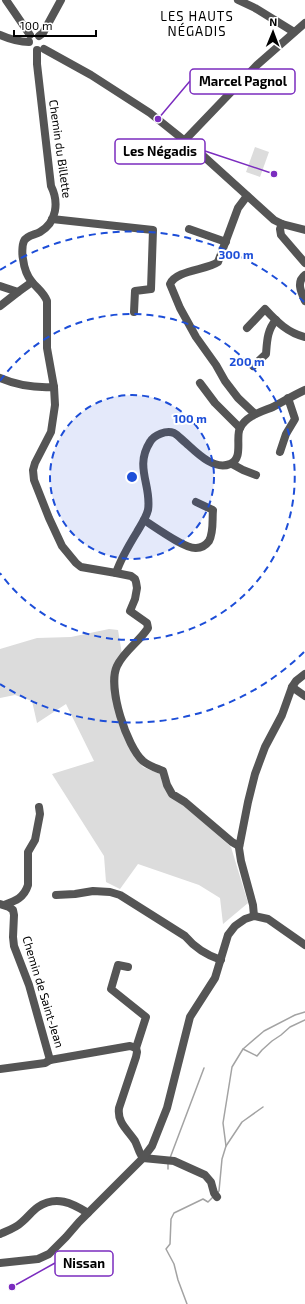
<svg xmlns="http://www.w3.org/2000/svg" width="305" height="1304" viewBox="0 0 305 1304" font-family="'Exo 2',sans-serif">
<rect width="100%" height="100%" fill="#fff"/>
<!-- green -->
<g fill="#dcdcdc">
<path d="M255 147 269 152 260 177 246 172Z"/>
<path d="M109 629 118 630 122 654 113 670 130 749 143 767 160 774 162 782 169 796 183 804 231 847 248 903 223 924 220 898 199 885 138 864 120 889 106 882 104 856 52 774 94 761 66 704 37 723 32 701 15 695 0 698V649L37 638 71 637Z"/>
</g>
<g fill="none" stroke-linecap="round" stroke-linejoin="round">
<!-- stream -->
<g stroke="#a3a3a3" stroke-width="1.5">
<path d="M243 1049 257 1056 262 1050 272 1041 281 1035 290 1027 305 1020"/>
<path d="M226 1146 223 1123 232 1067 243 1049 264 1031 295 1015 305 1012"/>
<path d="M170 1158 204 1068"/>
<path d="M168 1163V1169"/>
<path d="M218 1192 219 1191 222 1159 226 1146 242 1122 263 1107"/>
<path d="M187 1304 178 1280 174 1264 166 1249 170 1244 171 1219 174 1213 203 1199 208 1202 214 1196"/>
</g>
<!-- minor -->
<g stroke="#555" stroke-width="8">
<path d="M6 0 30 35"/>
<path d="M238 0 255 8 294 32"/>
<path d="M0 35C9 39 20 42 29 42"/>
<path d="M39 36 43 33 61 0"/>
<path d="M44 49 91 75 150 113 200 153 274 220 282 224 305 230"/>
<path d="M37 50V64L51 186C59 202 57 222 40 232 35 235 27 235 24 241 22 245 22 255 23 259 24 267 27 276 32 282 38 289 44 293 47 301V348L54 387 55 405 51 432 35 463 33 470 34 480 49 518 62 546 76 563 81 567 116 573 131 576 135 579 136 582 137 588 135 599 130 611 147 623 148 628C139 642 124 651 117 666 107 687 127 747 143 761 149 766 156 768 163 771L167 785 172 794 185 802 232 842 239 846"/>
<path d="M185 140 257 65 305 23"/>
<path d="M247 196 238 208 218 262C207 270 176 270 170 284L180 308 196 337 216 365 225 381 238 398 255 414"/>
<path d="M52 219 153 230 151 289 135 291 134 312"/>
<path d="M282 224 280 229 281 235 305 263"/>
<path d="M189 229 226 242"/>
<path d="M305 275C296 282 301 292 305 301"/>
<path d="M0 286 18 292 32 282"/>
<path d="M0 306 18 292"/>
<path d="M247 328 265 309C277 322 288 333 305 337"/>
<path d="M253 366 266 354C267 342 267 330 276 320"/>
<path d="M0 378C16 385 36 388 54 387"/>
<path d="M200 383 215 403 240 428"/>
<path d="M280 452 286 434 295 419 288 398"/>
<path d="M232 464 243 470 256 475"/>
<path d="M144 520C155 527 185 549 196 548 202 548 206 545 209 541 214 532 212 519 213 510L196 502"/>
<path d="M116 573C121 558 129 545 137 532 141 525 146 518 148 510 152 486 134 467 150 442 154 435 166 430 174 433 178 435 182 440 186 443 196 452 214 471 230 464 244 459 235 437 240 428 246 416 261 412 273 407 284 401 294 395 305 390"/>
<path d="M292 687 305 696"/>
<path d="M56 895 75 894 93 891 110 892 120 895 185 936C195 948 206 955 221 960"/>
<path d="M0 904 9 907 13 910 14 915 13 937 14 946 29 985 50 1060 130 1046 136 1048 137 1052 136 1057 119 1108C117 1123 128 1130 135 1141 138 1147 139 1153 143 1158"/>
<path d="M4 905C15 901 24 898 28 885V852L35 840 40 814 39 807"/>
<path d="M254 916 253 905 241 861 239 848 248 802 255 774 265 747 282 715 292 687 296 681 305 674"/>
<path d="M128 967 118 965 111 989 146 1017 136 1048"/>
<path d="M0 1069 45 1063 50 1060"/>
<path d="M143 1158 174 1161 205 1175 211 1182 214 1193 217 1197"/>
<path d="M0 1234C7 1231 16 1228 22 1222 28 1217 32 1211 38 1207 56 1195 72 1203 88 1213"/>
<path d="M0 1263 38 1259 49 1254 66 1237 79 1222 143 1158 152 1146 167 1108 190 1017 215 978 228 935 235 926 245 919 254 916 268 919 305 945"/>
</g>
</g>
<!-- distance rings -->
<circle cx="132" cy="477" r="82" fill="#1d4ed8" fill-opacity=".12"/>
<g fill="none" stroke="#1d4ed8" stroke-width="2" stroke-dasharray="7 5">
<circle cx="132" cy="477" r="82"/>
<path d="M0 381A163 163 0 1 1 0 573"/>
<path d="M304 652A245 245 0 0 1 0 684M0 270A245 245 0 0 1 304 302"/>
</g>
<g text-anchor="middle" stroke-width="4" stroke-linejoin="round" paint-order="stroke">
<!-- street labels -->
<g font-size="12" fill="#000" stroke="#fff">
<text transform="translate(60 149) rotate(82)" y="4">Chemin du Billette</text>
<text transform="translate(43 992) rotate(73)" y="4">Chemin de Saint-Jean</text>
</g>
<!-- neighbourhood labels -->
<g font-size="13" letter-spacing="1" fill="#000" stroke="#fff">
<text x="197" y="21">LES HAUTS<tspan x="197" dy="15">NÉGADIS</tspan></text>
</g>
</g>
<circle cx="132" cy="477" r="6" fill="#1d4ed8" stroke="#fff" stroke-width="2"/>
<g font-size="12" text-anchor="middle" font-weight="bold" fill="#1d4ed8" stroke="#fff" stroke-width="4" stroke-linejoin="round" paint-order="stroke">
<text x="236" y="259">300 m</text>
<text x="247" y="366">200 m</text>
<text x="190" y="423">100 m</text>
</g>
<!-- callouts -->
<path fill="none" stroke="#7b2cbf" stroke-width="1.5" d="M158 119L190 81M274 174L205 151M12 1287L55 1263"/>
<g fill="#7b2cbf" stroke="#fff" stroke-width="1.5">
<circle cx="158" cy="119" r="4"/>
<circle cx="274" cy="174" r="4"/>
<circle cx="12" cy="1287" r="4"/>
</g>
<g fill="#fff" stroke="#7b2cbf" stroke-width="1.5">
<rect x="190" y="69" width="105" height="25" rx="4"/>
<rect x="115" y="139" width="90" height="25" rx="4"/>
<rect x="55" y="1251" width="58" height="25" rx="4"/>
</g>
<g font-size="13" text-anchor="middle" font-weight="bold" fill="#000">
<text x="243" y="86">Marcel Pagnol</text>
<text x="160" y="156">Les Négadis</text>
<text x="84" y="1268">Nissan</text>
</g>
<!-- north arrow -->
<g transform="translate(273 32) rotate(1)" stroke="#ffffff" stroke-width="3" paint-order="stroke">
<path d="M0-3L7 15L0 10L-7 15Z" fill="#000000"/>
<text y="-6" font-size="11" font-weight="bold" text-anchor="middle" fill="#000000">N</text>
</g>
<!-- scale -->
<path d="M14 30v6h82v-6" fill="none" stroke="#000000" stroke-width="2"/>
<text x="20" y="30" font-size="12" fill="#000000" stroke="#ffffff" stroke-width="3" paint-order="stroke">100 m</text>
</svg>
